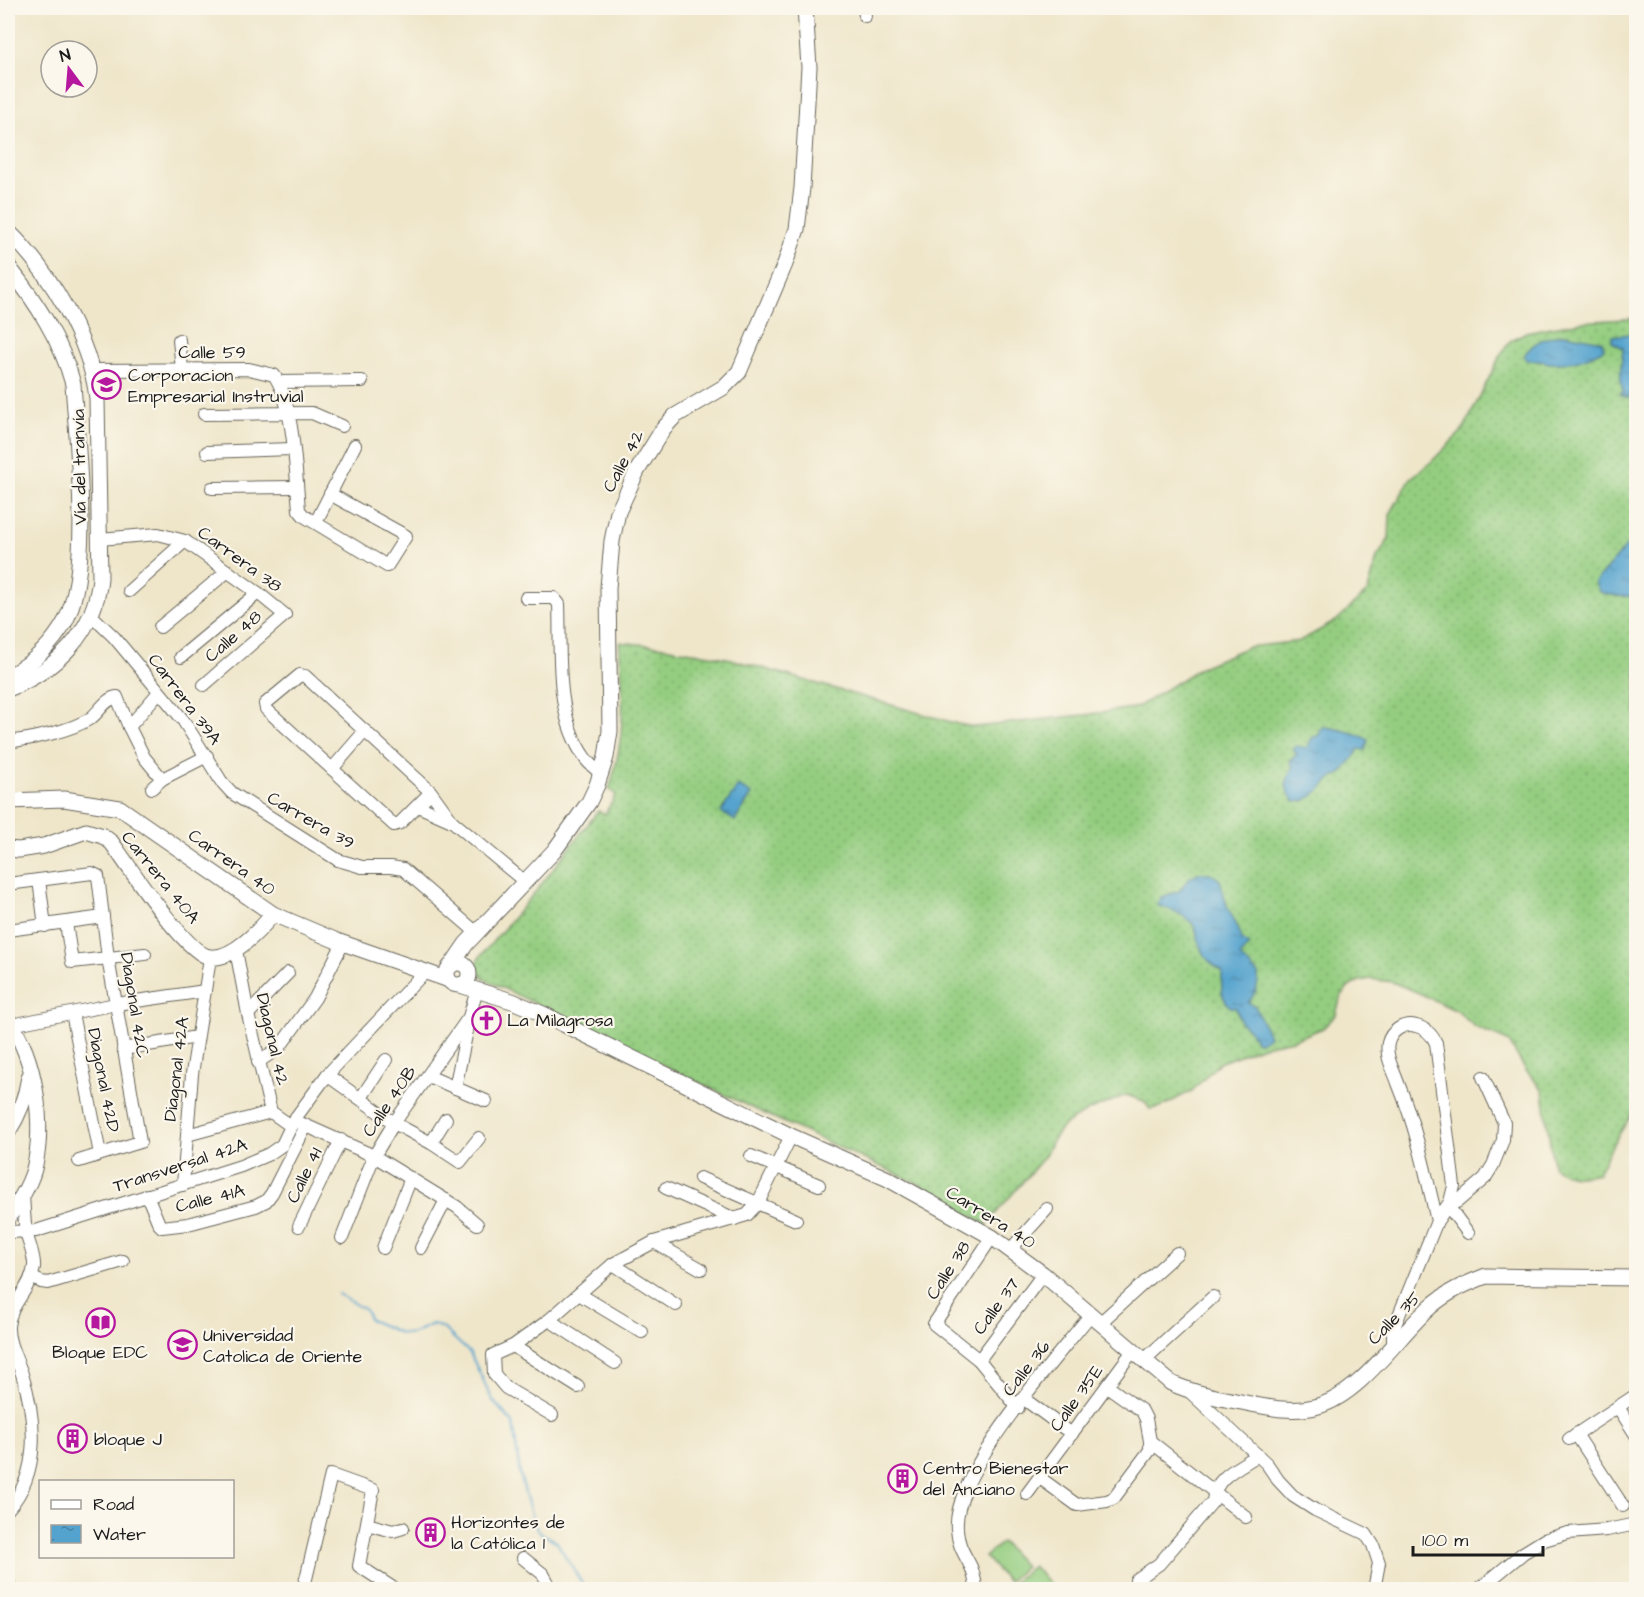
<svg xmlns="http://www.w3.org/2000/svg" width="1644" height="1597" viewBox="0 0 1644 1597" font-family="'Architects Daughter',sans-serif">
<defs>
<pattern id="grass-dots" width="8" height="8" patternUnits="userSpaceOnUse" patternTransform="scale(1.5)"><rect width="8" height="8" fill="#94cd80"/><path d="M2 2h.1M6 6h.1" fill="none" stroke="#7faf6e" stroke-width="1.8" stroke-linecap="round"/></pattern>
<pattern id="water-ripples" width="26" height="14" patternUnits="userSpaceOnUse" patternTransform="scale(1.5)"><rect width="26" height="14" fill="#54a3ce"/><path d="M2 4q2-2 4 0t4 0M15 11q2-2 4 0t4 0" fill="none" stroke="#4584a6"/></pattern>
</defs>
<rect width="100%" height="100%" fill="#fbf7ec"/>
<filter id="ink" filterUnits="userSpaceOnUse"><feTurbulence type="fractalNoise" baseFrequency=".0167" numOctaves="2"/><feDisplacementMap in="SourceGraphic" scale="12" xChannelSelector="R" yChannelSelector="G"/><feConvolveMatrix kernelMatrix="1 2 1 2 8 2 1 2 1" color-interpolation-filters="sRGB"/></filter>
<filter id="wash" filterUnits="userSpaceOnUse"><feTurbulence type="fractalNoise" baseFrequency=".008" numOctaves="4" result="noise"/><feDisplacementMap in="SourceGraphic" scale="24" xChannelSelector="R" yChannelSelector="G"/><feGaussianBlur stdDeviation="1.35" result="paint"/><feColorMatrix in="noise" values="0 0 0 0 0 0 0 0 0 0 0 0 0 0 0 0 0 1.4 0 .05"/><feComposite in="paint" operator="in"/></filter>
<g filter="url(#wash)">
<rect width="100%" height="100%" fill="#efe6ca"/>
<!-- grass -->
<path fill="url(#grass-dots)" stroke="#58744e" stroke-width="1.5" d="M1636 318V1108L1614 1142 1598 1173C1578 1177 1569 1179 1553 1166L1543 1091 1526 1070 1508 1041 1475 1027 1457 1011 1419 993 1392 982 1371 979 1359 981 1349 987 1341 996 1336 1015 1323 1028 1293 1040 1263 1046 1219 1063 1192 1091 1161 1107 1150 1109 1144 1101 1126 1095 1088 1111 1064 1125 1052 1141 1044 1157 986 1225 921 1185 748 1106 484 979 477 970 478 959 536 891 598 811 605 814 616 795 609 789C626 738 624 694 619 642L658 646 727 658 958 724 975 727 1092 714 1138 707 1201 667 1248 647 1300 641 1336 621 1368 591 1377 557 1389 539 1390 514 1411 478 1431 462 1463 430 1501 354 1510 341 1526 332 1546 328 1582 322Z"/>
<!-- garden -->
<g fill="#94cd80" stroke="#58744e" stroke-width="1.5">
<path d="M1002 1542 1025 1567 1008 1582 985 1557Z"/>
<path d="M1033 1566 1054 1589H1005Z"/>
</g>
<!-- water -->
<g fill="url(#water-ripples)" stroke="#386075" stroke-width="1.5">
<path d="M1636 331V400L1620 395 1623 391C1618 377 1622 362 1623 348L1612 342V336L1630 334Z"/>
<path d="M1565 334 1602 341 1604 349C1589 357 1573 364 1554 363 1545 363 1536 359 1526 360L1524 356C1533 341 1548 336 1565 334Z"/>
<path d="M1636 535V594C1626 599 1609 595 1599 592L1595 582Z"/>
<path d="M1322 727C1332 727 1361 734 1368 740L1365 750 1358 749 1357 753 1341 774 1333 777 1315 795 1303 801 1295 802C1283 786 1284 785 1293 767L1290 761 1297 754 1293 749 1296 746 1307 748 1312 738 1319 735Z"/>
<path d="M738 786 752 794 735 821 721 812Z"/>
<path d="M1198 873H1210L1220 880 1227 906 1238 928 1243 941 1249 945 1240 957 1258 974C1259 987 1255 994 1248 1003L1255 1006 1269 1036 1260 1042 1255 1041 1249 1029 1241 1023 1236 1008 1230 1007C1219 995 1222 986 1222 971 1214 966 1203 957 1200 946 1197 938 1198 930 1192 923 1184 914 1169 909 1157 905L1161 897 1179 891 1189 878Z"/>
</g>
<g fill="none" stroke-linecap="round" stroke-linejoin="round">
<!-- stream -->
<path stroke="#54a3ce" stroke-width="2" d="M338 1294 365 1310 370 1320 400 1333 411 1334 433 1324 444 1329 470 1353 493 1401 513 1423 520 1474 533 1522 542 1534 556 1541 586 1590"/>
</g>
</g>
<g filter="url(#ink)">
<g fill="none" stroke-linecap="round" stroke-linejoin="round">
<defs>
<g id="minor">
<path d="M864 8 865 16"/>
<path d="M179 340 182 369"/>
<path d="M93 370 249 369 274 375C294 403 296 475 299 510L304 516 387 566 406 536 330 494"/>
<path d="M279 382 362 381"/>
<path d="M204 414 312 413 342 426"/>
<path d="M207 452 293 449"/>
<path d="M212 488 297 487"/>
<path d="M316 522 355 445"/>
<path d="M100 539 158 534 185 541 258 593 285 615 204 685"/>
<path d="M129 591 185 541"/>
<path d="M526 598H554L559 604C561 655 554 714 585 758 589 764 596 769 601 774"/>
<path d="M92 616 114 637 183 720 221 781 232 793 338 860 362 867H391L403 869 477 933"/>
<path d="M160 627 228 571"/>
<path d="M181 657 258 593"/>
<path d="M129 727 159 692"/>
<path d="M8 742C32 739 71 731 91 718 100 711 105 699 117 697L129 727 144 757 162 779"/>
<path d="M332 769 365 731"/>
<path d="M152 788 162 779 207 756"/>
<path d="M431 792 400 823 394 825 266 709 265 704 300 675 305 676 431 792 452 821 525 882"/>
<path d="M418 806 452 821"/>
<path d="M39 880 45 926"/>
<path d="M8 884 92 873 98 876 108 958 140 1142 79 1161"/>
<path d="M66 923 72 962 145 954"/>
<path d="M8 930 103 917"/>
<path d="M236 950 248 1014 271 1112 291 1126"/>
<path d="M72 1013 100 1154"/>
<path d="M248 1014 288 973"/>
<path d="M11 1025 116 1004 205 991"/>
<path d="M123 1049 197 1037"/>
<path d="M258 1062 279 1048 315 998 343 943"/>
<path d="M327 1075 394 1123 431 1143 460 1162 479 1138"/>
<path d="M428 1076 486 1101"/>
<path d="M455 1088 469 1021"/>
<path d="M361 1098 386 1060"/>
<path d="M300 1123 374 1156 457 1207 477 1224"/>
<path d="M187 1135 271 1112"/>
<path d="M431 1143 446 1119"/>
<path d="M751 1156 819 1185"/>
<path d="M700 1178 796 1220"/>
<path d="M183 1185 192 1074 210 958"/>
<path d="M666 1188 735 1219"/>
<path d="M147 1195 159 1224 162 1227 188 1224 256 1206 266 1201 272 1193 306 1126"/>
<path d="M1450 1202H1457L1485 1178 1493 1165 1503 1140 1504 1123 1483 1077"/>
<path d="M1448 1206 1468 1233"/>
<path d="M299 1226 341 1140"/>
<path d="M8 1232 36 1231 241 1166 269 1154 282 1145 294 1120 327 1075 418 979 426 972"/>
<path d="M992 1237 934 1324 979 1360 1018 1408"/>
<path d="M342 1238 374 1156 394 1123 469 1017 477 990"/>
<path d="M654 1242 701 1269"/>
<path d="M383 1248 411 1178"/>
<path d="M421 1248 446 1200"/>
<path d="M1010 1250 1047 1209"/>
<path d="M613 1264 676 1305"/>
<path d="M31 1277 41 1282 48 1283 123 1261"/>
<path d="M579 1294 642 1332"/>
<path d="M549 1320 615 1363"/>
<path d="M1101 1322 1177 1253"/>
<path d="M513 1346 578 1387"/>
<path d="M1393 1346V1330L1437 1221 1450 1202 1454 1186 1436 1043C1432 1035 1426 1028 1416 1026 1404 1022 1391 1031 1388 1043 1385 1056 1394 1071 1398 1083 1416 1127 1426 1174 1437 1221"/>
<path d="M979 1360 1043 1274"/>
<path d="M1143 1361 1213 1297"/>
<path d="M1107 1386 1142 1411 1146 1419 1150 1441 1246 1517"/>
<path d="M1190 1392 1267 1464 1278 1480 1293 1496 1315 1510 1366 1534 1373 1545 1379 1563 1374 1590"/>
<path d="M1024 1399 1072 1434"/>
<path d="M1618 1407 1636 1435"/>
<path d="M552 1415 506 1388 494 1374 493 1355 513 1346 549 1320 613 1264 654 1242 747 1215 758 1203 791 1136"/>
<path d="M1576 1434 1623 1506"/>
<path d="M1569 1439 1636 1395"/>
<path d="M1040 1478 1077 1505 1107 1501 1114 1498 1150 1450V1441"/>
<path d="M1027 1494 1132 1352"/>
<path d="M8 1509C41 1473 36 1418 22 1374 17 1359 7 1342 8 1326 10 1303 31 1289 34 1267 35 1255 28 1243 26 1231 24 1219 24 1207 23 1195"/>
<path d="M367 1524 393 1531 403 1528"/>
<path d="M523 1558 543 1574 552 1590"/>
<path d="M8 1579 9 1590"/>
<path d="M1136 1580 1159 1564 1213 1501C1214 1477 1240 1467 1258 1455"/>
<path d="M301 1590 304 1587 331 1475 373 1490 359 1566 393 1588"/>
<path d="M977 1590C975 1582 974 1574 971 1567 964 1553 958 1546 957 1529 952 1472 1055 1360 1091 1314"/>
<path d="M1478 1590 1523 1553 1544 1540 1568 1533 1607 1530 1636 1524"/>
</g>
<g id="major">
<path d="M8 231C50 272 90 339 97 398L100 578C95 632 57 670 8 689"/>
<path d="M8 266C36 302 61 339 73 384 77 444 92 567 66 620 53 644 32 664 8 676"/>
<path d="M8 801 64 799 120 808 273 914 337 941 449 980"/>
<path d="M8 849 19 850 44 846 86 831 103 836 112 843C127 864 187 955 210 957 232 960 260 930 273 914"/>
<circle cx="458" cy="974" r="11"/>
<path d="M451 966 466 944 554 851 589 802 597 785 606 757 610 731 608 588 612 541 618 512 637 471 663 429 675 416 724 387 739 372 785 264 797 229 802 188 809 67 805 8"/>
<path d="M460 985 512 1001 543 1014 791 1136 888 1179 992 1237 1043 1274 1171 1383C1195 1394 1220 1398 1246 1403 1270 1408 1295 1413 1318 1406 1361 1394 1398 1336 1430 1307 1447 1292 1465 1284 1486 1276L1636 1278"/>
<path d="M8 1020C36 1057 45 1125 34 1169 29 1187 18 1203 8 1218"/>
<path d="M8 1132C19 1115 26 1097 29 1077"/>
</g>
</defs>
<!-- minor casing -->
<use href="#minor" stroke="#666359" stroke-width="14"/>
<!-- major casing -->
<use href="#major" stroke="#666359" stroke-width="17"/>
<!-- minor -->
<use href="#minor" stroke="#fff" stroke-width="12"/>
<!-- major -->
<use href="#major" stroke="#fff" stroke-width="15"/>
</g>
</g>
<!-- icons -->
<defs>
<symbol id="school-ring" viewBox="-11 -11 22 22"><circle r="9.5" fill="#fbf7ec" stroke="#b5179e" stroke-width="1.5"/><path d="M0-5L7-2L0 1L-7-2ZM-4 1L0 2.5L4 1V4Q0 6-4 4Z" fill="#b5179e"/></symbol>
<symbol id="church-ring" viewBox="-11 -11 22 22"><circle r="9.5" fill="#fbf7ec" stroke="#b5179e" stroke-width="1.5"/><path d="M-1.2-6h2.4v3.5h3.3v2.4h-3.3V6h-2.4V-.1h-3.3v-2.4h3.3Z" fill="#b5179e"/></symbol>
<symbol id="library-ring" viewBox="-11 -11 22 22"><circle r="9.5" fill="#fbf7ec" stroke="#b5179e" stroke-width="1.5"/><path d="M-6-4Q-3-5.5-.7-3.5V5Q-3 3-6 4ZM6-4Q3-5.5 .7-3.5V5Q3 3 6 4Z" fill="#b5179e"/></symbol>
<symbol id="university-ring" viewBox="-11 -11 22 22"><circle r="9.5" fill="#fbf7ec" stroke="#b5179e" stroke-width="1.5"/><path d="M0-5L7-2L0 1L-7-2ZM-4 1L0 2.5L4 1V4Q0 6-4 4Z" fill="#b5179e"/></symbol>
<symbol id="building-ring" viewBox="-11 -11 22 22"><circle r="9.5" fill="#fbf7ec" stroke="#b5179e" stroke-width="1.5"/><path d="M-4-6H4V6H1V3H-1V6H-4ZM-2.5-4.3h1.7v1.8h-1.7ZM.8-4.3h1.7v1.8H.8ZM-2.5-1h1.7V.8h-1.7ZM.8-1h1.7V.8H.8Z" fill="#b5179e"/></symbol>
</defs>
<g fill-rule="evenodd">
<use href="#school-ring" x="90" y="368" width="33" height="33"/>
<use href="#church-ring" x="470" y="1004" width="33" height="33"/>
<use href="#library-ring" x="84" y="1306" width="33" height="33"/>
<use href="#university-ring" x="166" y="1328" width="33" height="33"/>
<use href="#building-ring" x="56" y="1422" width="33" height="33"/>
<use href="#building-ring" x="886" y="1462" width="33" height="33"/>
<use href="#building-ring" x="414" y="1516" width="33" height="33"/>
</g>
<g text-anchor="middle" stroke-width="4.5" stroke-linejoin="round" paint-order="stroke">
<!-- street labels -->
<g font-size="18" fill="#1c1c1c" stroke="#fbf7ec">
<text x="212" y="358">Calle 59</text>
<text transform="translate(623 461) rotate(-62)" y="6">Calle 42</text>
<text transform="translate(79 467) rotate(-91)" y="6">Vía del tranvía</text>
<text transform="translate(240 559) rotate(36)" y="6">Carrera 38</text>
<text transform="translate(233 636) rotate(-41)" y="6">Calle 48</text>
<text transform="translate(185 699) rotate(53)" y="6">Carrera 39A</text>
<text transform="translate(311 820) rotate(30)" y="6">Carrera 39</text>
<text transform="translate(232 862) rotate(35)" y="6">Carrera 40</text>
<text transform="translate(161 877) rotate(51)" y="6">Carrera 40A</text>
<text transform="translate(135 1005) rotate(81)" y="6">Diagonal 42C</text>
<text transform="translate(273 1039) rotate(77)" y="6">Diagonal 42</text>
<text transform="translate(176 1069) rotate(-83)" y="6">Diagonal 42A</text>
<text transform="translate(104 1080) rotate(79)" y="6">Diagonal 42D</text>
<text transform="translate(389 1101) rotate(-56)" y="6">Calle 40B</text>
<text transform="translate(180 1165) rotate(-18)" y="6">Transversal 42A</text>
<text transform="translate(304 1175) rotate(-64)" y="6">Calle 41</text>
<text transform="translate(210 1198) rotate(-14)" y="6">Calle 41A</text>
<text transform="translate(991 1217) rotate(32)" y="6">Carrera 40</text>
<text transform="translate(948 1270) rotate(-57)" y="6">Calle 38</text>
<text transform="translate(996 1306) rotate(-54)" y="6">Calle 37</text>
<text transform="translate(1394 1318) rotate(-45)" y="6">Calle 35</text>
<text transform="translate(1026 1368) rotate(-52)" y="6">Calle 36</text>
<text transform="translate(1076 1398) rotate(-54)" y="6">Calle 35E</text>
</g>
<!-- poi labels -->
<g font-size="18" fill="#1c1c1c" stroke="#fbf7ec" text-anchor="start">
<text x="128" y="381">Corporacion<tspan x="128" dy="21">Empresarial Instruvial</tspan></text>
<text x="507" y="1026">La Milagrosa</text>
<text x="203" y="1341">Universidad<tspan x="203" dy="21">Catolica de Oriente</tspan></text>
<text x="100" y="1358" text-anchor="middle">Bloque EDC</text>
<text x="94" y="1445">bloque J</text>
<text x="923" y="1474">Centro Bienestar<tspan x="923" dy="21">del Anciano</tspan></text>
<text x="451" y="1528">Horizontes de<tspan x="451" dy="21">la Católica 1</tspan></text>
</g>
</g>
<!-- margin -->
<rect width="1644" height="1597" fill="none" stroke="#fbf7ec" stroke-width="30"/>
<!-- legend -->
<rect x="39" y="1480" width="195" height="78" fill="#fbf7ec" stroke="#a29f99" stroke-width="1.5"/>
<rect x="51" y="1500" width="30" height="9" fill="#ffffff" stroke="#a29f99" stroke-width="1.5"/>
<text x="93" y="1510" font-size="18" fill="#1c1c1c">Road</text>
<rect x="51" y="1525" width="30" height="18" fill="url(#water-ripples)" stroke="#a29f99" stroke-width="1.5"/>
<text x="93" y="1540" font-size="18" fill="#1c1c1c">Water</text>
<!-- north arrow -->
<g transform="translate(69 69) rotate(344)"><circle r="28" fill="#fbf7ec" stroke="#a29f99" stroke-width="1.5"/>
<path d="M0-4.5L10 22L0 15L-10 22Z" fill="#b5179e"/>
<text y="-9" font-size="16" font-weight="bold" text-anchor="middle" fill="#1c1c1c">N</text>
</g>
<!-- scale -->
<path d="M1413 1546v9h130v-9" fill="none" stroke="#1c1c1c" stroke-width="3"/>
<text x="1422" y="1546" font-size="18" fill="#1c1c1c" stroke="#fbf7ec" stroke-width="4.5" paint-order="stroke">100 m</text>
</svg>
